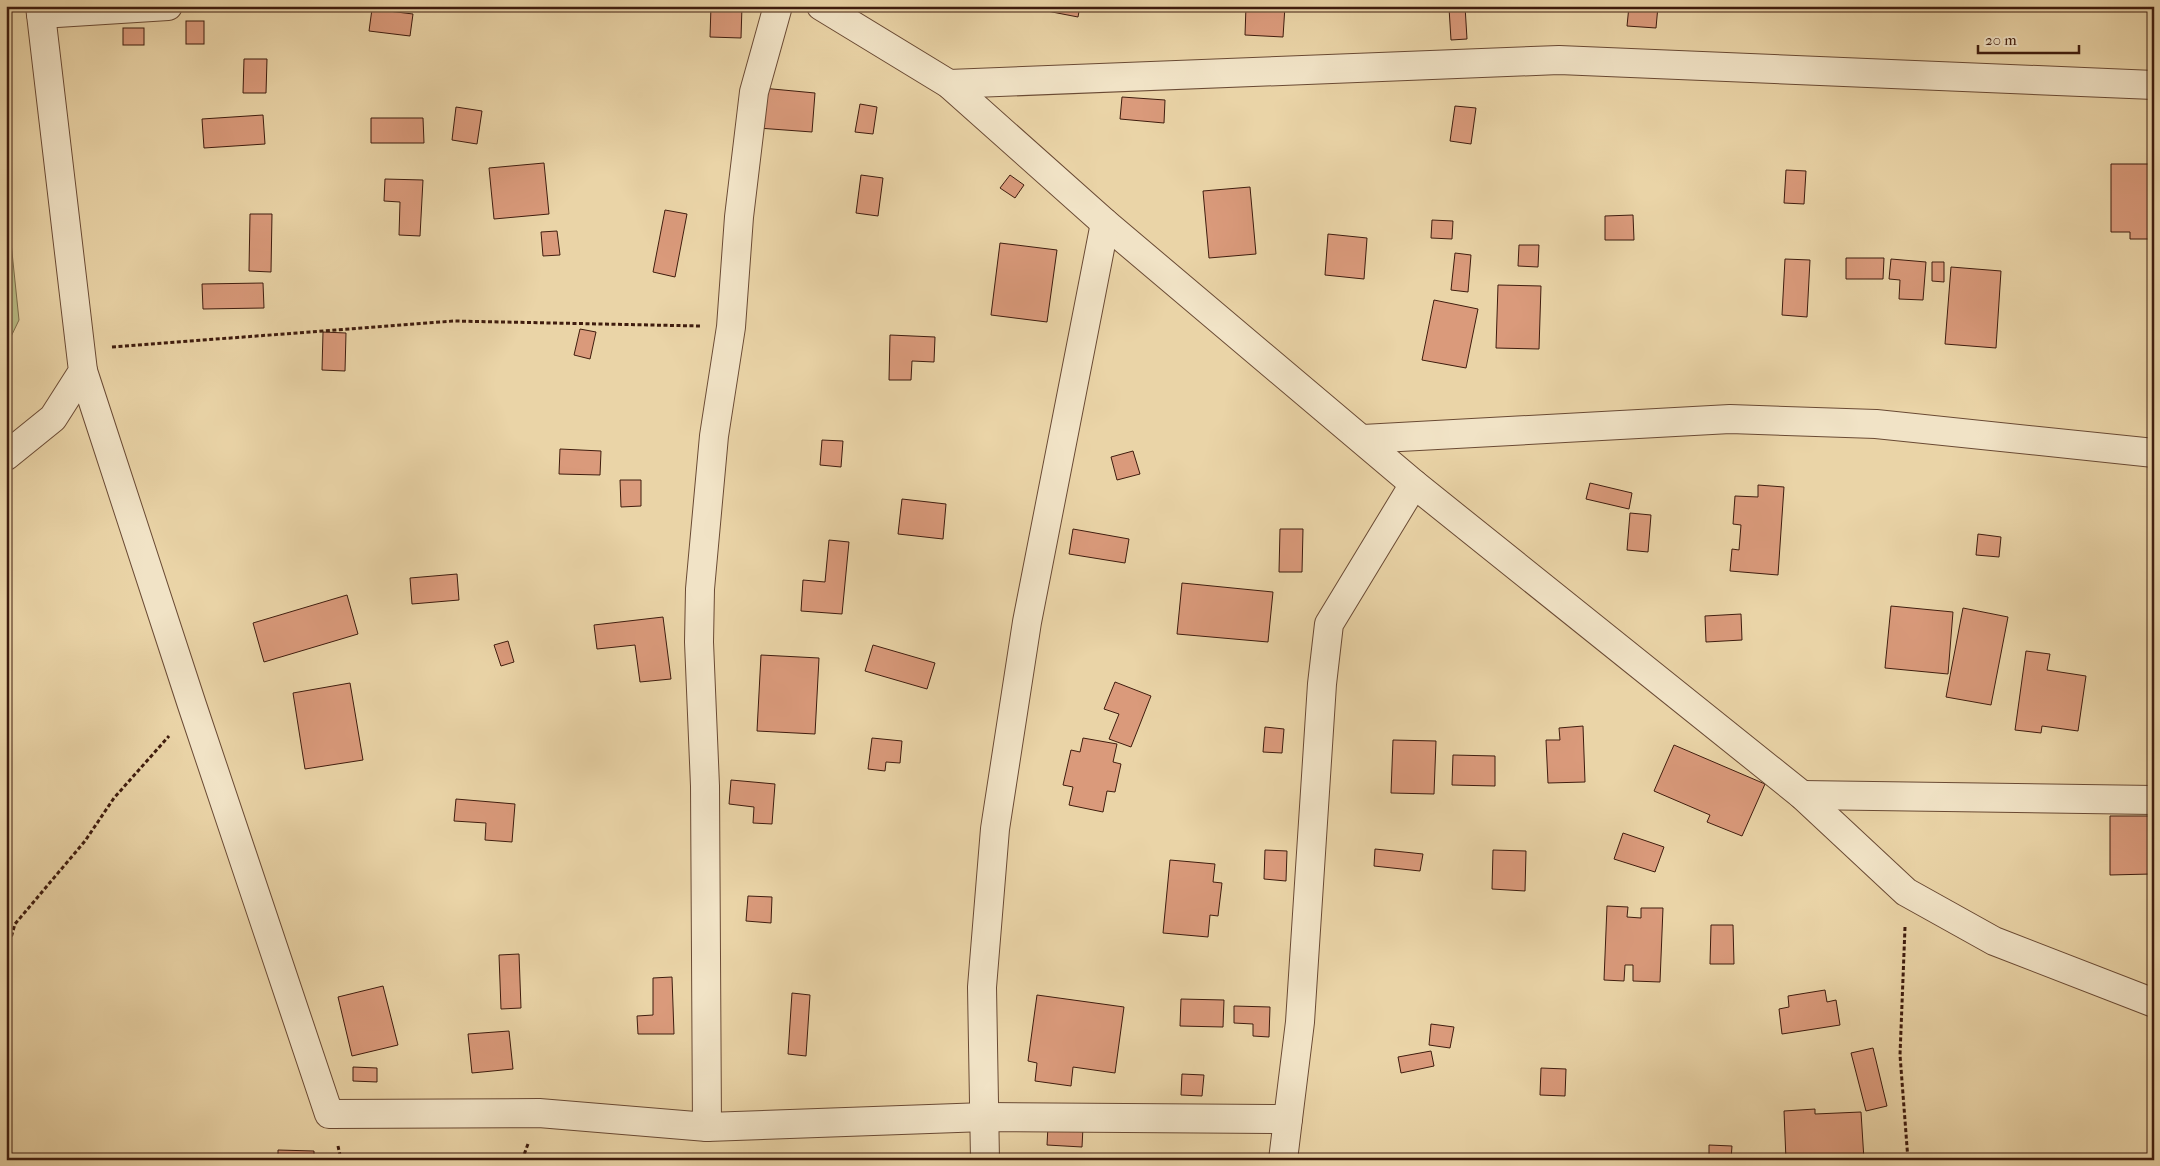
<svg xmlns="http://www.w3.org/2000/svg" width="2160" height="1166" viewBox="0 0 2160 1166" font-family="'IM FELL French Canon',serif">
<rect width="100%" height="100%" fill="#ead4a7"/>
<filter id="stains"><feTurbulence type="fractalNoise" baseFrequency=".004" numOctaves="4"/><feColorMatrix values="0 0 0 0 .2 0 0 0 0 .09 0 0 0 0 .02 0 0 0 .5 -.17"/></filter>
<radialGradient id="worn" r=".72"><stop offset=".6" stop-color="#630" stop-opacity="0"/><stop offset="1" stop-color="#630" stop-opacity=".3"/></radialGradient>
<!-- green -->
<path fill="#b9bc85" stroke="#7c6c4a" d="M6 194 19 320 6 347Z"/>
<!-- building -->
<g fill="#da9a7b" stroke="#3f1c0e">
<path d="M711 6H742L741 38 710 37Z"/>
<path d="M1021 6H1080L1078 17Z"/>
<path d="M1246 6H1285L1283 37 1245 35Z"/>
<path d="M1443 6H1465L1467 39 1451 40 1449 8Z"/>
<path d="M1629 6H1658L1656 28 1627 26Z"/>
<path d="M372 9 413 14 410 36 369 31Z"/>
<rect x="186" y="21" width="18" height="23"/>
<rect x="123" y="28" width="21" height="17"/>
<path d="M244 59H267L266 93H243Z"/>
<path d="M762 88 815 93 812 132 758 128Z"/>
<path d="M1122 97 1165 100 1164 123 1120 119Z"/>
<path d="M860 104 877 107 873 134 855 132Z"/>
<path d="M1455 106 1476 108 1471 144 1450 141Z"/>
<path d="M456 107 482 111 477 144 452 140Z"/>
<path d="M263 115 265 144 204 148 202 119Z"/>
<path d="M371 118H423L424 143H371Z"/>
<path d="M544 163 549 214 494 219 489 168Z"/>
<path d="M2111 164H2154L2153 239H2130V232H2111Z"/>
<path d="M1786 170 1806 171 1804 204 1784 203Z"/>
<path d="M861 175 883 178 878 216 856 213Z"/>
<path d="M1010 175 1024 185 1015 198 1000 188Z"/>
<path d="M385 179 423 180 420 236 399 235 400 202 384 201Z"/>
<path d="M1250 187 1256 254 1209 258 1203 191Z"/>
<path d="M665 210 687 214 675 277 653 272Z"/>
<path d="M250 214H272L271 272 249 271Z"/>
<path d="M1633 215 1634 240H1605V216Z"/>
<path d="M1432 220 1453 221 1452 239 1431 238Z"/>
<path d="M557 231 560 255 543 256 541 232Z"/>
<path d="M1328 234 1367 238 1364 279 1325 275Z"/>
<path d="M1000 243 1057 250 1047 322 991 315Z"/>
<path d="M1519 245H1539L1538 267 1518 266Z"/>
<path d="M1455 253 1471 255 1468 292 1451 290Z"/>
<path d="M1846 258H1884L1883 279H1846Z"/>
<path d="M1785 259 1810 260 1807 317 1782 315Z"/>
<path d="M1891 259 1926 262 1923 300 1899 299 1900 280 1889 279Z"/>
<path d="M1932 262H1944V282L1932 281Z"/>
<path d="M1951 267 2001 271 1996 348 1945 344Z"/>
<path d="M263 283 264 308 203 309 202 284Z"/>
<path d="M1498 285 1541 286 1539 349 1496 348Z"/>
<path d="M1434 300 1478 309 1466 368 1422 360Z"/>
<path d="M580 329 596 332 590 359 574 355Z"/>
<path d="M323 332 346 333 345 371 322 370Z"/>
<path d="M890 335 935 337 934 362 912 361 911 380H889Z"/>
<path d="M822 440 843 441 841 467 820 465Z"/>
<path d="M560 449 601 451 600 475 559 474Z"/>
<path d="M1133 451 1140 474 1117 480 1111 457Z"/>
<path d="M620 480H641V506L621 507Z"/>
<path d="M1590 483 1632 493 1629 509 1586 499Z"/>
<path d="M1758 485 1784 487 1778 575 1730 571 1732 549 1739 550 1741 525 1733 524 1735 496 1758 497Z"/>
<path d="M902 499 946 504 943 539 898 534Z"/>
<path d="M1630 513 1651 515 1648 552 1627 550Z"/>
<path d="M1073 529 1129 539 1125 563 1069 554Z"/>
<path d="M1280 529H1303L1302 572H1279Z"/>
<path d="M1978 534 2001 537 1999 557 1976 555Z"/>
<path d="M829 540 849 542 842 614 801 611 803 580 825 582Z"/>
<path d="M457 574 459 600 412 604 410 578Z"/>
<path d="M1182 583 1273 592 1268 642 1177 634Z"/>
<path d="M347 595 358 634 264 662 253 623Z"/>
<path d="M1891 606 1953 612 1948 674 1885 668Z"/>
<path d="M1963 608 2008 617 1991 705 1946 697Z"/>
<path d="M1741 614 1742 640 1706 642 1705 616Z"/>
<path d="M663 617 671 679 640 682 635 645 597 649 594 625Z"/>
<path d="M508 641 514 662 501 666 494 645Z"/>
<path d="M873 645 935 663 927 689 865 671Z"/>
<path d="M2026 651 2050 654 2047 670 2086 676 2078 731 2042 726 2041 733 2015 730Z"/>
<path d="M761 655 819 658 815 734 757 731Z"/>
<path d="M1115 682 1151 696 1131 747 1109 739 1119 714 1104 709Z"/>
<path d="M350 683 363 760 305 769 293 693Z"/>
<path d="M1583 726 1585 782 1548 783 1546 740H1560L1559 728Z"/>
<path d="M1265 727 1284 729 1282 753 1263 752Z"/>
<path d="M872 738 902 741 900 763 886 762 885 771 868 769Z"/>
<path d="M1083 738 1117 744 1113 762 1121 764 1115 792 1107 791 1103 812 1069 805 1073 787 1063 785 1071 750 1080 752Z"/>
<path d="M1393 740 1436 741 1434 794 1391 793Z"/>
<path d="M1674 745 1765 784 1742 836 1707 822 1710 815 1654 791Z"/>
<path d="M1453 755 1495 756V786L1452 785Z"/>
<path d="M731 780 775 784 772 824 753 823 754 807 729 804Z"/>
<path d="M456 799 515 804 512 842 485 840 486 823 454 821Z"/>
<path d="M2110 816H2150L2151 874 2110 875Z"/>
<path d="M1623 833 1664 847 1655 872 1614 859Z"/>
<path d="M1375 849 1423 854 1420 871 1374 866Z"/>
<path d="M1265 850 1287 851 1286 881 1264 879Z"/>
<path d="M1493 850 1526 851 1525 891 1492 889Z"/>
<path d="M1170 860 1215 864 1213 882 1222 883 1218 916 1210 915 1208 937 1163 933Z"/>
<path d="M748 896 772 897 771 923 746 921Z"/>
<path d="M1607 906 1628 907 1627 917 1641 918V908H1663L1660 982 1633 981V965H1625L1624 981 1604 980Z"/>
<path d="M1711 925H1733L1734 964H1710Z"/>
<path d="M519 954 521 1008 501 1009 499 955Z"/>
<path d="M672 977 674 1034H638L637 1016 653 1015V978Z"/>
<path d="M383 986 398 1045 352 1056 338 997Z"/>
<path d="M1825 990 1827 1002 1836 1000 1840 1025 1782 1034 1779 1009 1789 1007 1788 996Z"/>
<path d="M792 993 810 995 806 1056 788 1054Z"/>
<path d="M1037 995 1124 1007 1115 1073 1073 1067 1071 1086 1035 1081 1037 1063 1028 1061Z"/>
<path d="M1181 999 1224 1000 1223 1027 1180 1026Z"/>
<path d="M1234 1006 1270 1007 1269 1037 1253 1036V1024L1234 1023Z"/>
<path d="M1431 1024 1454 1027 1450 1048 1429 1045Z"/>
<path d="M509 1031 513 1069 472 1073 468 1034Z"/>
<path d="M1873 1048 1887 1106 1866 1111 1851 1053Z"/>
<path d="M1431 1051 1434 1066 1401 1073 1398 1057Z"/>
<path d="M353 1067 377 1068V1082L353 1081Z"/>
<path d="M1541 1068 1566 1069 1565 1096 1540 1095Z"/>
<path d="M1182 1074 1204 1075 1202 1096 1181 1095Z"/>
<path d="M1815 1109V1114L1861 1112 1864 1160H1786L1784 1111Z"/>
<path d="M1048 1126 1083 1127 1082 1147 1047 1145Z"/>
<path d="M1709 1145 1732 1146 1731 1160H1709Z"/>
<path d="M278 1150 314 1151V1160H278Z"/>
</g>
<g fill="none" stroke-linecap="round" stroke-linejoin="round">
<defs>
<g id="street">
<path d="M821 6 949 84 1105 223 1414 484 1802 795 1906 892 1994 941 2154 1003"/>
<path d="M41 14 168 6"/>
<path d="M949 84 1559 60 2154 85"/>
<path d="M83 371 192 705 329 1114 539 1113 707 1127 985 1117 1288 1119 1300 1022 1322 684 1329 624 1414 484"/>
<path d="M1363 439 1730 419 1876 424 2154 453"/>
<path d="M6 456 53 418 83 371 40 6"/>
<path d="M1802 795 2154 800"/>
<path d="M707 1127 705 786 699 642 700 589 714 436 731 327 739 217 754 92 778 6"/>
<path d="M985 1160 982 987 995 829 1027 622 1105 223"/>
<path d="M1283 1160 1288 1119"/>
</g>
</defs>
<!-- street casing -->
<use href="#street" stroke="#6a4a34" stroke-width="30"/>
<!-- path -->
<g stroke="#3f1c0e" stroke-width="3" stroke-dasharray="4 2.5" stroke-linecap="butt">
<path d="M112 347 454 321 700 326"/>
<path d="M1905 927 1900 1055 1908 1160"/>
<path d="M6 955 15 924 85 841 114 798 169 736"/>
<path d="M338 1146 341 1160"/>
<path d="M522 1160 528 1144"/>
</g>
<!-- street -->
<use href="#street" stroke="#f1e3c6" stroke-width="28"/>
</g>
<!-- margin -->
<rect width="2160" height="1166" fill="none" stroke="#ead4a7" stroke-width="25"/>
<rect x="8" y="8" width="2145" height="1151" fill="none" stroke="#3f1c0e" stroke-width="2.5"/>
<rect x="12" y="12" width="2135" height="1141" fill="none" stroke="#3f1c0e"/>
<!-- scale -->
<path d="M1978 45v8h101v-8" fill="none" stroke="#3f1c0e" stroke-width="2.5"/>
<text x="1985" y="45" font-size="15" fill="#3f1c0e" stroke="#f1e3c6" stroke-width="4" paint-order="stroke">20 m</text>
<rect width="100%" height="100%" filter="url(#stains)"/>
<rect width="100%" height="100%" fill="url(#worn)"/>
</svg>
